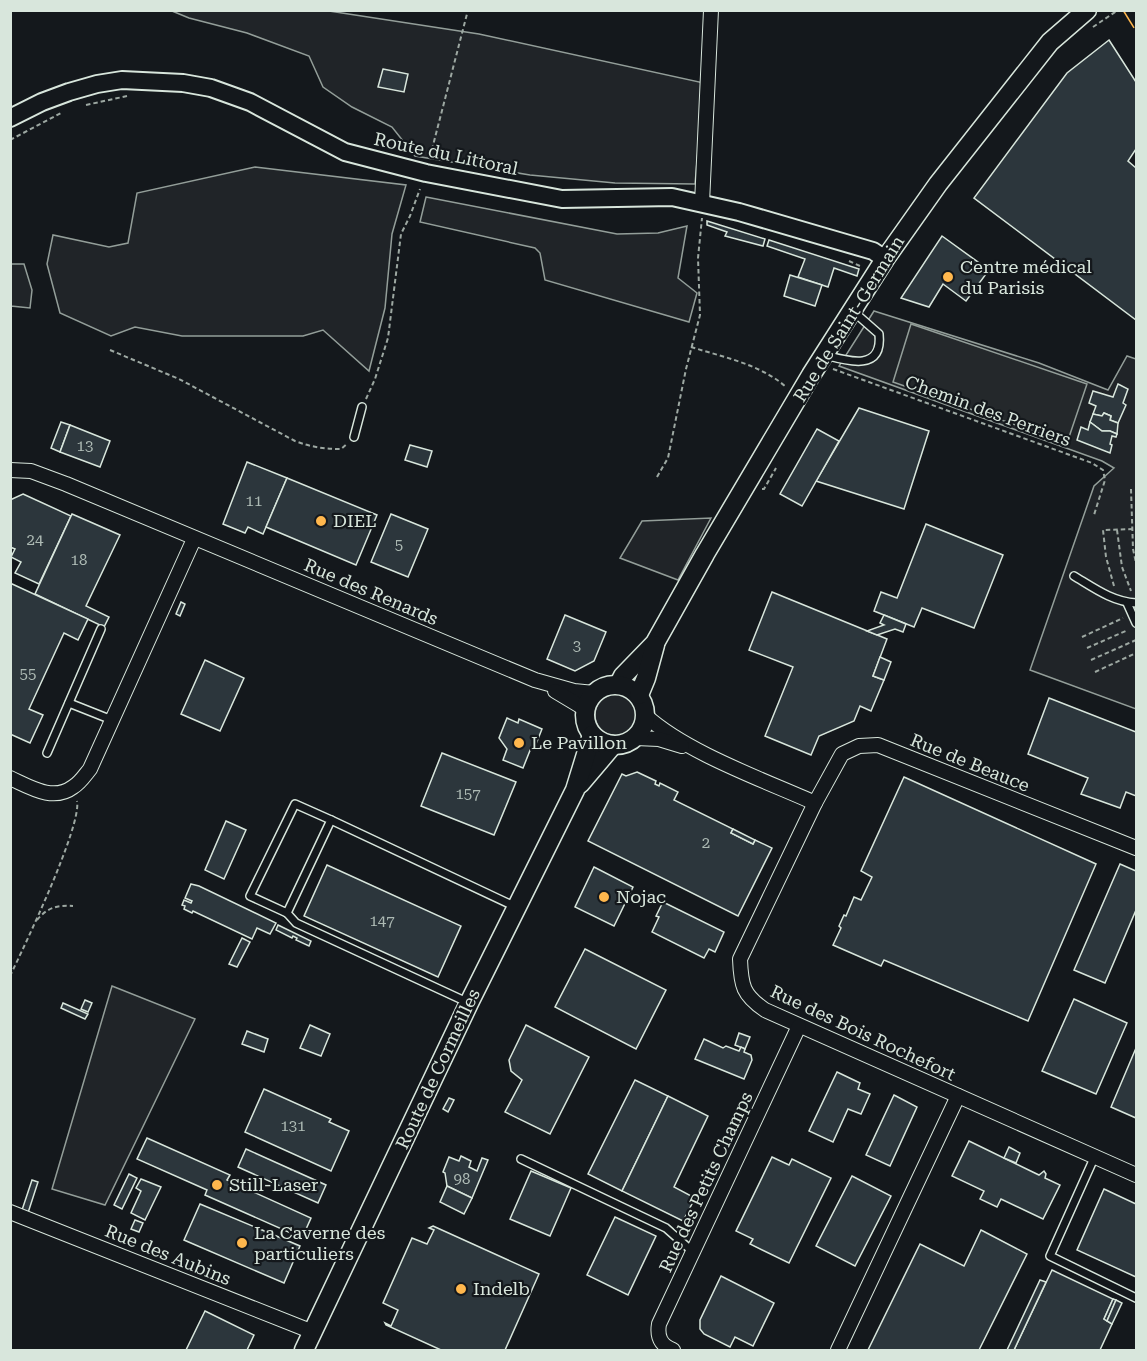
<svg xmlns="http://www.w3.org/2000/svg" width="1147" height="1361" viewBox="0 0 1147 1361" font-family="'Roboto Serif',serif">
<rect width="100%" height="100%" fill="#14181c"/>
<!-- green -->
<g fill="#202428" stroke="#939e99" stroke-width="1.5">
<path d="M172 11H329L479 34 704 83 695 184 615 183 530 175 415 156 392 127 352 107 323 87 309 56 247 33 189 18Z"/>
<path d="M255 167 406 185 392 234 385 308 369 371 323 330 303 336H182L135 327 111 336 60 313 47 264 53 235 109 247 128 243 137 193Z"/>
<path d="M426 197 617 234 658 233 687 226 678 278 697 293 689 322 545 280 540 253 535 248 420 222Z"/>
<path d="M11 264H24L32 290 30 308 11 306Z"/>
<path d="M874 311 1039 363 1108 390 1127 356 1136 359V709L1030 670 1094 486 1114 468 1102 461 839 366Z"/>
<path d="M711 518 678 580 620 558 642 521Z"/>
<circle cx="616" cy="715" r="21"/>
<path d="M112 986 195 1019 105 1205 52 1189Z"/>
</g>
<!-- parking -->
<path fill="#24282b" stroke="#939e99" stroke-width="1.5" d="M911 324 1087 384 1067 443 893 382Z"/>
<!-- building -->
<g fill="#2c363c" stroke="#d8e6dc" stroke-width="1.5">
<path d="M1109 40 1136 82V149L1128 161 1136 168V320L974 198 1067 73Z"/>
<path d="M383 69 408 74 404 92 378 87Z"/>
<path d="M707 221 765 239 763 246 725 236 727 232 707 225Z"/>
<path d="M942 236 989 270 966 301 943 284 929 307 901 298Z"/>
<path d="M769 240 859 269 857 276 834 268 828 287 798 277 805 259 767 246Z"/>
<path d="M790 275 822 285 815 306 784 296Z"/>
<path d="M1118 384 1128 389 1123 403 1126 405 1118 423 1110 420 1111 416 1104 413 1102 416 1093 414 1096 406 1089 403 1093 391 1113 397Z"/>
<path d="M859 408 929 431 904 509 816 481Z"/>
<path d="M1104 413 1111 416 1110 420 1118 423 1117 434 1110 431H1102L1090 422 1093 414 1102 416Z"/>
<path d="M61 422 70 425 60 452 51 448Z"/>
<path d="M1090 422 1102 431H1110L1117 434 1116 437 1112 436 1110 444 1112 445 1110 453 1077 440 1081 427 1088 430Z"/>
<path d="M70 425 110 441 100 467 60 452Z"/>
<path d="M817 429 839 441 802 506 780 494Z"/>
<path d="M410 445 432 451 427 467 405 460Z"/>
<path d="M247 462 287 478 263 534 248 527 245 533 223 524Z"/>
<path d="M287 478 377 515 356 565 266 527Z"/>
<path d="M23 494 71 516 39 584 15 573 21 562 11 557 15 549 10 547V500Z"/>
<path d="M72 514 120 535 86 606 109 617 104 627 35 594Z"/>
<path d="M391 514 428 529 408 577 371 562Z"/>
<path d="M926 524 1003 555 974 628 922 608 914 627 874 611 881 592 897 598Z"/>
<path d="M10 583 88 619 78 640 64 633 29 709 43 715 30 743 10 734Z"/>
<path d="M772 592 887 639 873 676 884 680 871 711 860 706 854 721 819 736 811 755 765 736 793 667 749 650Z"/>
<path d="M181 602 185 604 180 616 176 614Z"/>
<path d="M565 615 606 632 594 661 575 671 547 659Z"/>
<path d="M884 615 906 624 903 632 895 629 877 635 867 631 884 625 880 623Z"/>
<path d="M880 657 891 662 884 680 873 676Z"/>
<path d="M205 660 244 678 220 731 181 714Z"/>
<path d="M1049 698 1136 732V796L1126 792 1120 808 1081 794 1088 778 1028 754Z"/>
<path d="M507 718 518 723 519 719 542 729 534 749 531 748 523 768 503 760 507 749 499 738Z"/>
<path d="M442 753 516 782 494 835 421 806Z"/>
<path d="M637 772 656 781 655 784 659 786 660 783 678 792 674 800 733 829 731 833 753 844 755 840 772 848 738 916 588 841 622 774 626 776Z"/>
<path d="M904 777 1096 864 1028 1021 884 960 881 966 833 945 841 928 839 926 844 915 846 916 854 897 861 900 872 877 861 871Z"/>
<path d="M226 821 246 830 224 879 205 870Z"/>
<path d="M733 829 755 840 753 844 731 833Z"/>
<path d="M1120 864 1136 871V910L1105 983 1074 970Z"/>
<path d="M327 865 461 926 438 977 304 916Z"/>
<path d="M594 867 633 887 614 926 575 907Z"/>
<path d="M191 884 199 886 276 923 270 934 257 928 252 939 193 911 192 913 184 909 185 906 182 905 184 900 191 903 192 901 185 898Z"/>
<path d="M663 902 724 932 715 952 709 949 704 958 652 932 659 917 656 916Z"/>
<path d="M278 925 311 941 309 946 296 940 297 938 293 936 292 938 276 930Z"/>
<path d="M242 938 250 942 237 967 229 964Z"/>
<path d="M585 949 666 990 636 1049 555 1007Z"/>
<path d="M1074 999 1127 1023 1096 1094 1042 1071Z"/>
<path d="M85 1000 92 1003 88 1012 81 1009Z"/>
<path d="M63 1003 88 1014 85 1019 61 1008Z"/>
<path d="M310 1025 330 1034 321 1056 300 1048Z"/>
<path d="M526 1025 589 1057 550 1134 505 1112 522 1080 511 1071 509 1060Z"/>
<path d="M247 1031 268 1039 264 1052 242 1044Z"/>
<path d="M739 1033 750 1037 745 1049 735 1045Z"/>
<path d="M704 1039 723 1048 726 1046 739 1051 741 1047 745 1049 744 1052 751 1055 752 1060 744 1079 695 1059Z"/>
<path d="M1136 1048V1118L1111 1107Z"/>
<path d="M927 1061 939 1067 937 1073 924 1067Z"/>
<path d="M837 1072 860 1083 858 1089 870 1094 861 1114 848 1109 833 1142 809 1131Z"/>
<path d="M635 1080 668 1096 622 1191 588 1174Z"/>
<path d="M264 1089 331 1119 329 1122 349 1131 331 1171 245 1132Z"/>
<path d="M894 1095 917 1107 890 1166 866 1155Z"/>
<path d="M668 1096 708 1116 674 1187 695 1198 683 1221 622 1191Z"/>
<path d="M449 1098 454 1100 448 1112 443 1109Z"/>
<path d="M147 1138 230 1175 227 1180 311 1218 302 1238 205 1195 207 1190 137 1159Z"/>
<path d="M969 1141 1039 1175 1044 1171 1046 1174 1045 1178 1060 1185 1043 1219 1001 1199 997 1207 980 1199 984 1191 952 1176Z"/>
<path d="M1009 1147 1020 1153 1016 1163 1004 1158Z"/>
<path d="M246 1149 326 1185 318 1203 238 1167Z"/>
<path d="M461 1156 471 1161 469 1167 477 1171 482 1158 488 1160 472 1198 447 1186 445 1173 443 1172 449 1157 459 1161Z"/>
<path d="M772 1157 789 1165 792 1159 831 1178 789 1263 750 1244 753 1239 736 1231Z"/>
<path d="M531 1171 571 1188 550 1236 510 1219Z"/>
<path d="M129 1174 137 1178 122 1209 114 1205Z"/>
<path d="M852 1176 891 1196 855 1266 816 1246Z"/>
<path d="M141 1179 161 1187 145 1220 131 1213 141 1191 136 1188Z"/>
<path d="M32 1180 38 1182 27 1216 21 1213Z"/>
<path d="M447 1186 472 1198 464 1214 440 1202Z"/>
<path d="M1104 1189 1136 1204V1277L1077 1250Z"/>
<path d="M200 1204 300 1246 284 1283 184 1240Z"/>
<path d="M615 1217 656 1236 628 1295 587 1275Z"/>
<path d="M135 1220 143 1223 139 1232 131 1229Z"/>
<path d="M433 1226 539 1274 505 1350H441L386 1325 385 1323 391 1326 398 1310 383 1303 412 1238 427 1244 434 1230 429 1228Z"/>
<path d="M981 1230 1027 1254 979 1350H868L920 1244 964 1266Z"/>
<path d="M1052 1270 1113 1299 1104 1319 1112 1324 1100 1350H1102H1014Z"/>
<path d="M721 1276 774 1303 753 1346 735 1337 730 1347 704 1334 700 1329V1320Z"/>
<path d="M1040 1280 1046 1282 1014 1350H1007Z"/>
<path d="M1113 1299 1116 1300 1107 1321 1104 1319Z"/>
<path d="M1116 1300 1122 1303 1112 1324 1107 1321Z"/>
<path d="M205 1311 254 1335 247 1350H186Z"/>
</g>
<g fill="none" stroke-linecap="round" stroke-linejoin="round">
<defs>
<g id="service">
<path d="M825 355C847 361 883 372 879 334L854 312"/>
<path d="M354 437 362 407"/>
<path d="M1074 576C1094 588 1113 602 1136 603"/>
<path d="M1127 603 1136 623"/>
<path d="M69 703 112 720"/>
<path d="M47 753 101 629"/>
<path d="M295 804 331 820 287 913 250 896Z"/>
<path d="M331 820 516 907"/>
<path d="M287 913 296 923 469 1003"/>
<path d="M1095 1156 1050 1256 1136 1298"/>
<path d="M521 1159 666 1228 693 1252"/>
</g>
<g id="minor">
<path d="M702 203 711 10"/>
<path d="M10 470 31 471 66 484 535 680 574 691 594 693"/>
<path d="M555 691 585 709"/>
<path d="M646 716C687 753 764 780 815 803"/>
<path d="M636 738 659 739 682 746"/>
<path d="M10 778C30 787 53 802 73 787 80 783 85 775 90 769L194 539"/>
<path d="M1136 848 878 745 859 746 842 754 815 803 740 959C741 986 743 995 765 1010L1136 1175"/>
<path d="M10 1212 313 1332"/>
<path d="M673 1350C660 1345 657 1336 659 1324L799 1026"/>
<path d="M838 1350 958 1096"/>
</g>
<path id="tertiary" d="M10 118 42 102 69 92 97 84 122 80 183 83 211 88 250 102 345 152 426 173 562 199 672 197 739 212 873 251 885 259"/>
<g id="secondary">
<path d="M619 684 623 676 655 643 705 554 811 375 885 259 938 184 1050 42 1087 10"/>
<circle cx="615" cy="715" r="30"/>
<path d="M639 695 646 678 655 645"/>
<path d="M580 784 613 745"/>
<path d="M304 1350 469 1003 575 790 592 735"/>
</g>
</defs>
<!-- service casing -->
<use href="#service" stroke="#d8e6dc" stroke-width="10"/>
<!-- minor casing -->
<use href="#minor" stroke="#d8e6dc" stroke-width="16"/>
<!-- tertiary casing -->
<use href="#tertiary" stroke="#d8e6dc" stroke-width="20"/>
<!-- secondary casing -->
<use href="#secondary" stroke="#d8e6dc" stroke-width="21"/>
<!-- path -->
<g stroke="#9da8a2" stroke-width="2" stroke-dasharray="4.5 3" stroke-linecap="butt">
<path d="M1093 27 1118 10"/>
<path d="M86 105 127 96"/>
<path d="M10 140 63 112"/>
<path d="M430 157 468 10"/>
<path d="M849 261 860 266"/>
<path d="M691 347C723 357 759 364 785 386"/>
<path d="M110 350 179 379 295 441C311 447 324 449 341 449L348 443"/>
<path d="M833 369 1092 463 1103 470 1105 480 1094 515"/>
<path d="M366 399 375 379 388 338 401 234 410 216 420 189"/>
<path d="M657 477 668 458 686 369 700 315 698 258 702 218"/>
<path d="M762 489H764L776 468"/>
<path d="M1131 489 1133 549 1136 563"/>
<path d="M1117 530 1122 567 1131 591"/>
<path d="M1114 586 1106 557 1103 530 1136 529"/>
<path d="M1082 637 1123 618"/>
<path d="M1087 648 1128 630"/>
<path d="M1091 660 1136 640"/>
<path d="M1095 672 1136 653"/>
<path d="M37 920C47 908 56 905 73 906"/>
<path d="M10 976C24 947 82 826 77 801"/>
</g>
<!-- service -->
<use href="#service" stroke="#14181c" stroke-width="7"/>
<!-- minor -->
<use href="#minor" stroke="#14181c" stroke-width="14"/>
<!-- tertiary -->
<use href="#tertiary" stroke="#14181c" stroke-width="16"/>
<!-- secondary -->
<use href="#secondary" stroke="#14181c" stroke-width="18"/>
<!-- power -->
<path stroke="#ffb74d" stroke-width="1.5" stroke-dasharray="21 4.5 3 4.5" stroke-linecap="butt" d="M1123 10 1136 31"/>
</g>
<!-- markers -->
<g fill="#ffb74d" stroke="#14181c" stroke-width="2">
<circle cx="948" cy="277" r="6"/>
<circle cx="321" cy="521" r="6"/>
<circle cx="519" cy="743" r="6"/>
<circle cx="604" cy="897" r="6"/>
<circle cx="217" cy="1185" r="6"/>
<circle cx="242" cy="1243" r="6"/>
<circle cx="461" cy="1289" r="6"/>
</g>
<g text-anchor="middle" stroke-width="4.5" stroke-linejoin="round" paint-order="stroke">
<!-- number labels -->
<g font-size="15" fill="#adbab4">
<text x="85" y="451">13</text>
<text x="254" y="506">11</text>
<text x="35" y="545">24</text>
<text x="399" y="550">5</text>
<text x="79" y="565">18</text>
<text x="577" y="651">3</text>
<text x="28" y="679">55</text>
<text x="468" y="799">157</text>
<text x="706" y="848">2</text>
<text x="382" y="926">147</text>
<text x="293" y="1131">131</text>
<text x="462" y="1184">98</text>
</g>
<!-- street labels -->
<g font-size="18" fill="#d8e6dc" stroke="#14181c">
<text transform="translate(446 154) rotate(12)" y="6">Route du Littoral</text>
<text transform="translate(849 319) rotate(-58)" y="6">Rue de Saint-Germain</text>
<text transform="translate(988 411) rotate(20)" y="6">Chemin des Perriers</text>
<text transform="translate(371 592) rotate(23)" y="6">Rue des Renards</text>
<text transform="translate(970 763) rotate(22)" y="6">Rue de Beauce</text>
<text transform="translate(863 1033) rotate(25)" y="6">Rue des Bois Rochefort</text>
<text transform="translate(438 1069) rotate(-65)" y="6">Route de Cormeilles</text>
<text transform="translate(706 1182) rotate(-65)" y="6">Rue des Petits Champs</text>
<text transform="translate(168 1255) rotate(22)" y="6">Rue des Aubins</text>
</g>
<!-- poi labels -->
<g font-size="18" fill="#d8e6dc" stroke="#14181c" text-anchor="start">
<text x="960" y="273">Centre médical<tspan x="960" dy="21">du Parisis</tspan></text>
<text x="333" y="527">DIEL</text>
<text x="531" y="749">Le Pavillon</text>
<text x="616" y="903">Nojac</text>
<text x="229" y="1191">Still-Laser</text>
<text x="254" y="1239">La Caverne des<tspan x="254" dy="21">particuliers</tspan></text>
<text x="473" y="1295">Indelb</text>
</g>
</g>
<!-- border -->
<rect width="1147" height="1361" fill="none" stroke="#d8e6dc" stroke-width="24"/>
</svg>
